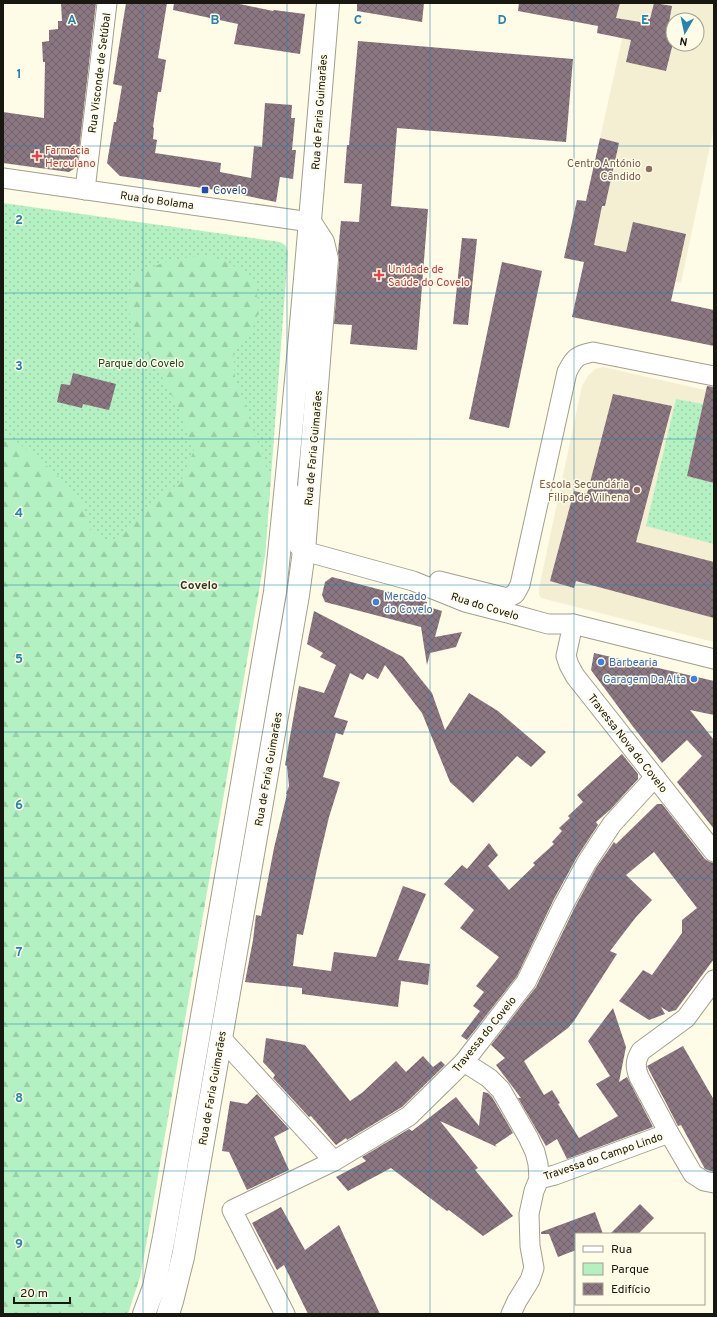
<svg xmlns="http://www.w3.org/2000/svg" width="717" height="1317" viewBox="0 0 717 1317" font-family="Overpass,sans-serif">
<defs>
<pattern id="green-dots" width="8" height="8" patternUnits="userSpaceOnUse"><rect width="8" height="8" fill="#b4f1c2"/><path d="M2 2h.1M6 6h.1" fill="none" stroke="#9acea6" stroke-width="1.8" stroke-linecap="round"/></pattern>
<pattern id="forest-firs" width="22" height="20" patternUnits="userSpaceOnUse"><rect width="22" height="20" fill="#b4f1c2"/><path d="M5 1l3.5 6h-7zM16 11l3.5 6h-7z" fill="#9acea6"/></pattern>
<pattern id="building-cross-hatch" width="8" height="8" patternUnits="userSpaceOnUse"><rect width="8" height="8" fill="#8b7781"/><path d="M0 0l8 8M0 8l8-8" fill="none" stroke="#716168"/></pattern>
</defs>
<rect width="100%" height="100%" fill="#fefbe6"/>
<!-- built -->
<g fill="#f4efd3" fill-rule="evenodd">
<path d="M620 3H714V127L681 283 564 258 577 200 586 201 625 26 615 23ZM673 20H697V44H673Z"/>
<path d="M603 367 714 392V642L541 598 539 594V588L582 386 588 376 595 369Z"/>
</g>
<!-- green -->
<g fill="url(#green-dots)">
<path d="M3 203 280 242 285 245 288 252 265 556 254 553 3 1314Z"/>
<path d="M676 399 703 404 688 476 714 483V544L646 526Z"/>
</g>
<!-- forest -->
<path fill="url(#forest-firs)" d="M205 255 227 262 253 278 260 309 252 329 233 351 235 379 249 420 271 476 265 556 145 1251 140 1277 128 1314H3V433L12 438 53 471 82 501 90 530 105 542 119 539 156 497 180 484 194 450 178 407 158 369 132 330 128 301 134 275 167 261Z"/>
<!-- building -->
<g fill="url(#building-cross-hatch)">
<path d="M61 3H96L77 167 69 172 3 163V112L44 118 45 62H43L42 42 49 41V30L58 29V21H62Z"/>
<path d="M126 3H167L158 58 166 60 161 92H158L153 127 154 128 153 139 157 140 155 153 221 163 220 172 251 178 254 146 262 147 265 103 292 105 291 118H295L292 150H296L293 179 280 177 276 202 223 191 120 176 107 163 114 122H116L122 86 113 84Z"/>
<path d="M174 3H235L273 11 274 10 305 14 300 54 234 44 238 24 173 10Z"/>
<path d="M357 3H424L422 22 357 11Z"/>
<path d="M519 3H620L616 18 646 23 647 19H650L654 3 672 6 668 28 673 30V43L666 71 626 62 631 40 597 33 598 26 518 11Z"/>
<path d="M358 41 573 59 566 142 397 128 391 206 428 209 417 350 350 344 352 325 334 324 339 260 338 252 341 221 359 222 362 184 344 183 347 145H349Z"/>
<path d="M600 138 619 143 605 206H602L594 245 626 252 633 222 686 234 671 301 714 310V346L572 317 584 262 564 258 577 200 586 201Z"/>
<path d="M462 238 477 239 468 325 453 324Z"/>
<path d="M502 262 542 271 509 428 469 419Z"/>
<path d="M73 373 116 384 109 410 83 404 82 408 57 402 61 384 70 385Z"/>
<path d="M707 386 714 387V483L687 476Z"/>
<path d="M613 394 672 406 636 542 714 562V618L576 581 574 588 550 581 574 491 587 494Z"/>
<path d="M332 577 427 602 426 606 442 611 435 637 462 632 456 647 430 653 427 665 421 627 325 602 322 595 325 582Z"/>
<path d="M314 611 403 657 432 693 445 730 469 693 498 711 546 752 531 767 517 756 473 803 450 782 422 713 385 665 378 679 367 673 363 680 350 673 334 717 348 721 343 735 336 733 323 777 340 782 329 817 319 859 303 935 297 934 293 966 331 971 334 952 376 957 403 886 426 894 398 960 430 964 428 985 401 981 398 1007 302 994V988L245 982 253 940 256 915 261 916 274 848 287 794H286L289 786 287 766 285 765 299 686 324 693 336 665 320 657 323 653 307 644Z"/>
<path d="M594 653 714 681V715L690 710 714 740V829L677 782 702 756 687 740 662 763 634 728 591 670Z"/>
<path d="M622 754 638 774V779L611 809 596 822 598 825 577 857 554 899 517 976 467 1040 461 1036 480 1011 473 1006 484 992 476 986 499 957 460 928 474 910 444 884 462 865 467 869 489 843 498 855 488 866 509 890 535 865 533 863 554 844 552 842 562 831 559 828 570 818 568 816 583 802 577 795Z"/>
<path d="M657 804H662L705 859 710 862 714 863V959L676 1010 669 1012 661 1007 665 1014 649 1020 619 1001 643 970 652 975 682 933V920L697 908 654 852 626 875 652 900 636 917 610 951 617 954 574 1021 568 1028 524 1061 544 1095 552 1090 560 1103 558 1104 579 1138 618 1116 596 1084 610 1076 588 1041 613 1008 626 1047 619 1082 627 1077 653 1127 567 1159 557 1139 546 1146 518 1098H521L496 1065 505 1058 491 1045 536 987 574 909 596 868 614 842 616 844Z"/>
<path d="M266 1038 305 1045 350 1101 363 1092 396 1061 406 1072 423 1056 433 1067 441 1061 445 1065 402 1107 347 1140 346 1138 336 1145 311 1116 309 1117 273 1078 275 1075 263 1062Z"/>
<path d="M683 1046 714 1100V1172L705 1169 681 1125 678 1126 648 1068 647 1066Z"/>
<path d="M483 1092 488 1093 492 1097 513 1133 495 1145 497 1147 440 1121 478 1168 475 1170 513 1216 483 1236 449 1210 447 1211 391 1168 348 1191 336 1177 366 1161 362 1157 409 1129 412 1131 456 1097 479 1126Z"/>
<path d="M257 1094 289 1129 274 1137 289 1170 247 1190 229 1152 222 1151 230 1101 247 1104Z"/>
<path d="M640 1204 654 1218 638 1234H610Z"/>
<path d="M281 1207 305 1250 339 1225 380 1314H308L284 1265 277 1270 252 1223Z"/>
<path d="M595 1212 603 1234H576V1250L558 1257 549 1234H541V1232Z"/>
</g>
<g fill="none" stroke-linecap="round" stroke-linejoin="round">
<defs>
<g id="minor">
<path d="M3 178 310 222"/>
<path d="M85 190 107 3"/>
<path d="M287 488C305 506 282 535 304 551L413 581 465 602 519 616 548 624H573L714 659"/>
<path d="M439 581 507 598 515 594 520 585 567 372C574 358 577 355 593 352L714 376"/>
<path d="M573 624 566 656 569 665 575 676 714 852"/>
<path d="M714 980 686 1018 641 1051C635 1061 635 1067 639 1077L669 1133 693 1174 704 1181 714 1183"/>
<path d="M221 1038 334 1161"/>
<path d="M464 1062 489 1078 501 1090 528 1137 535 1152 538 1164 539 1179 534 1191 529 1214 530 1246 534 1268 530 1280 517 1301 511 1314"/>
<path d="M539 1179 555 1175 669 1133"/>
<path d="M285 1314 232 1210 334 1161 409 1116 464 1062 526 982 564 904 587 862 612 824 655 777"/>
</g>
<g id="secondary">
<path d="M144 1314 154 1287 164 1237 275 592C296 396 312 199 328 3"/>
<path d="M168 1314 172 1301 183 1257 298 595 304 551 327 259 323 242 310 222"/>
</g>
</defs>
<!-- minor casing -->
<use href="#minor" stroke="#a29f8c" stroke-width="21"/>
<!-- secondary casing -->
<use href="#secondary" stroke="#a29f8c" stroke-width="24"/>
<!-- minor -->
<use href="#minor" stroke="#fff" stroke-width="19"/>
<!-- secondary -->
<use href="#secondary" stroke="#fff" stroke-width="22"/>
</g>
<!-- grid -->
<path fill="none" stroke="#2485b0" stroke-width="1" stroke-opacity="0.55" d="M143 3V1314M287 3V1314M430 3V1314M574 3V1314M3 146H714M3 293H714M3 439H714M3 585H714M3 732H714M3 878H714M3 1024H714M3 1171H714"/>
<!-- markers -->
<g fill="#e0444e" stroke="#fefbe6" stroke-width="1.5">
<path d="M35 150h4v4h4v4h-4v4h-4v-4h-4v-4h4z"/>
<path d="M377 269h4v4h4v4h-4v4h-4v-4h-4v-4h4z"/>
</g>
<g fill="#8d6e63" stroke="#fefbe6" stroke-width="1.5">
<circle cx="649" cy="169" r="4"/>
<circle cx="637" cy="490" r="4"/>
</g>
<rect fill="#1a4fb4" stroke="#fefbe6" stroke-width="1.5" x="201" y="186" width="8" height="8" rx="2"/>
<g fill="#3f7fe0" stroke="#fefbe6" stroke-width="1.5">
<circle cx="376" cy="602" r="4"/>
<circle cx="601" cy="662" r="4"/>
<circle cx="694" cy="679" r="4"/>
</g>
<g text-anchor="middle" stroke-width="3" stroke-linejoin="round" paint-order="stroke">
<!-- street labels -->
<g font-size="11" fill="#181710" stroke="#fefbe6">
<text transform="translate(99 73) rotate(-83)" y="4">Rua Visconde de Setúbal</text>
<text transform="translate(319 112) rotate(-86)" y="4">Rua de Faria Guimarães</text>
<text transform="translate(157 200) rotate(8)" y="4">Rua do Bolama</text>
<text transform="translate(313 448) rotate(-85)" y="4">Rua de Faria Guimarães</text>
<text transform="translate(485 606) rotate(17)" y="4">Rua do Covelo</text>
<text transform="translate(628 743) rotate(52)" y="4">Travessa Nova do Covelo</text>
<text transform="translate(268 769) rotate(-80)" y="4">Rua de Faria Guimarães</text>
<text transform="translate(484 1034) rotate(-51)" y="4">Travessa do Covelo</text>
<text transform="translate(212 1088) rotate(-80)" y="4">Rua de Faria Guimarães</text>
<text transform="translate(603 1156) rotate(-19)" y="4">Travessa do Campo Lindo</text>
</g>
<!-- health labels -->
<g font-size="11" fill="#be3a42" stroke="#fefbe6" text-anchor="start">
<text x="45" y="154">Farmácia<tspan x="45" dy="13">Herculano</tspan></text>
<text x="388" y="273">Unidade de<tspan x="388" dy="13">Saúde do Covelo</tspan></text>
</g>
<!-- education labels -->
<g font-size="11" fill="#785e54" stroke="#fefbe6" text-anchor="end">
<text x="641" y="167">Centro António<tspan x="641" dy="13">Cândido</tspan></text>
<text x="629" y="488">Escola Secundária<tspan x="629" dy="13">Filipa de Vilhena</tspan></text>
</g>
<!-- transit labels -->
<g font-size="11" fill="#164399" stroke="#fefbe6" text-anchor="start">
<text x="213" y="194">Covelo</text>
</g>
<!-- park labels -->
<g font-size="11" fill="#154826" stroke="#fefbe6">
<text x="141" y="367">Parque do Covelo</text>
</g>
<!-- shop labels -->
<g font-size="11" fill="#366cbe" stroke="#fefbe6" text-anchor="start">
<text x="384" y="600">Mercado<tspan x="384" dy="13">do Covelo</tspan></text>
<text x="609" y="666">Barbearia</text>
<text x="686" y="683" text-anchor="end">Garagem Da Alta</text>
</g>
<!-- neighbourhood labels -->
<g font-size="12" font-weight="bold" fill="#393626" stroke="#fefbe6">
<text x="199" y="589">Covelo</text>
</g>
</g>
<g font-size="13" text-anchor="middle" font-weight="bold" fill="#2485b0" stroke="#fefbe6" stroke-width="3" stroke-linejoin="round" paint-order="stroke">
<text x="72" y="24">A</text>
<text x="215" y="24">B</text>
<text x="358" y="24">C</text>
<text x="502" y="24">D</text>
<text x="645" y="24">E</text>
<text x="19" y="78">1</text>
<text x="19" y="224">2</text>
<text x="19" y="370">3</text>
<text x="19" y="517">4</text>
<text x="19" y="663">5</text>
<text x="19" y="809">6</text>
<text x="19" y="956">7</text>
<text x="19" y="1102">8</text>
<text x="19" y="1248">9</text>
</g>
<!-- border -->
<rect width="717" height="1317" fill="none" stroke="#181710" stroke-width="8"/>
<!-- legend -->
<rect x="575" y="1233" width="130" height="72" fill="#fefbe6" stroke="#a2a090"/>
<rect x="583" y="1246" width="20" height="6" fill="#ffffff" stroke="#a2a090"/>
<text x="611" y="1253" font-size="12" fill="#181710">Rua</text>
<rect x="583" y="1263" width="20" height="12" fill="#b4f1c2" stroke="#a2a090"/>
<text x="611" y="1273" font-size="12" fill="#181710">Parque</text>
<rect x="583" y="1283" width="20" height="12" fill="url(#building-cross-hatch)" stroke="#a2a090"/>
<text x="611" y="1293" font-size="12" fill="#181710">Edifício</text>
<!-- north arrow -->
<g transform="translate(685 32) rotate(189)"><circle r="19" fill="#fefbe6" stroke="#a2a090"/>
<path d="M0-3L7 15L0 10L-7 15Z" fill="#2485b0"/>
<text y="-6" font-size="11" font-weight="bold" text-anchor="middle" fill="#181710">N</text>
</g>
<!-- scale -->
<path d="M14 1297v6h56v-6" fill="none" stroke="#181710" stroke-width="2"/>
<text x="20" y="1297" font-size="12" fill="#181710" stroke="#fefbe6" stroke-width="3" paint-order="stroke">20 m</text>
</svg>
